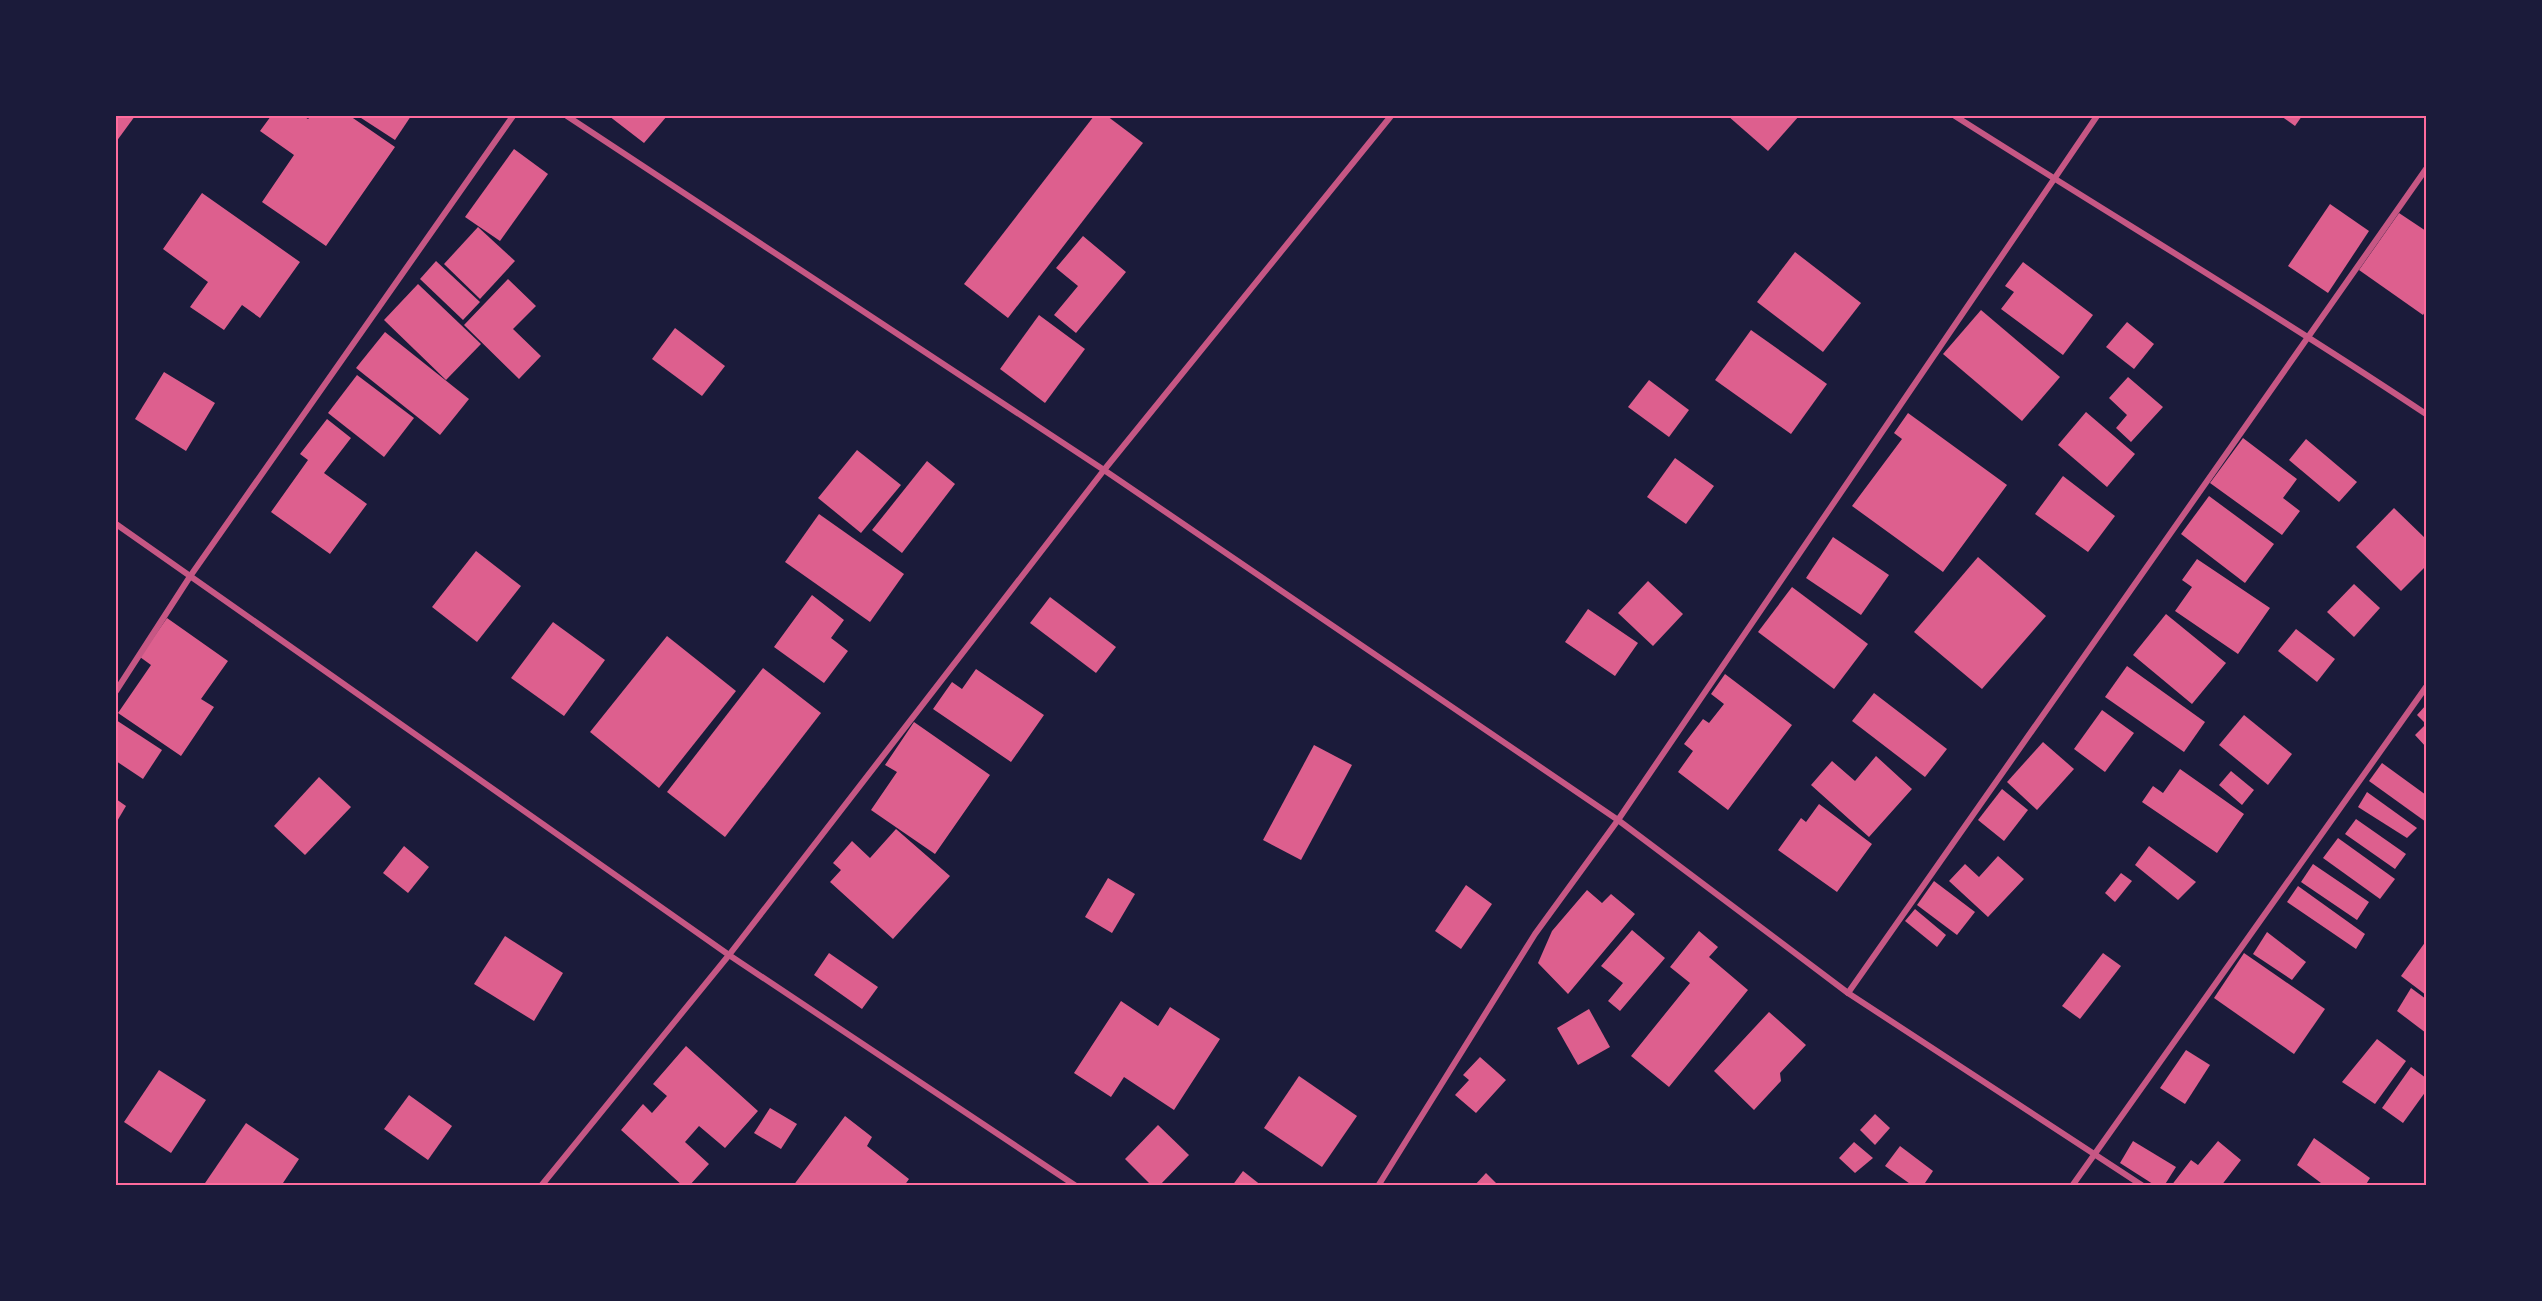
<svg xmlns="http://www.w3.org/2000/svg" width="2542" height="1301" viewBox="0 0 2542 1301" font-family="'Public Sans',sans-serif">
<rect width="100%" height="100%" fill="#1b1b3a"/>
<!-- building -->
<g fill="#dd5f8e">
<path d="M116 116H135L116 142Z"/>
<path d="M271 116H303L308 119 311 116H350L395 147 326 246 262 202 294 155 260 131Z"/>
<path d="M358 116H411L395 140Z"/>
<path d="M609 116H667L644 143Z"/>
<path d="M1094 116H1107L1143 143 1008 318 964 284Z"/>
<path d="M1728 116H1799L1768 151Z"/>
<path d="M2281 116H2302L2295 126Z"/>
<path d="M514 149 548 174 500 241 465 217Z"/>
<path d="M202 193 300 262 260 318 242 305 224 330 190 307 208 282 163 249Z"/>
<path d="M2330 204 2369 231 2328 293 2288 266Z"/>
<path d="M2399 213 2426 231V310L2423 315 2359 270Z"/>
<path d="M478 227 515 261 480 299 444 264Z"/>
<path d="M1083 236 1126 272 1076 333 1054 315 1078 286 1056 268Z"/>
<path d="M1795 252 1861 303 1823 352 1757 302Z"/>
<path d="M436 261 480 302 463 320 420 279Z"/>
<path d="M2023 262 2093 315 2063 355 2001 309 2014 292 2005 286Z"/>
<path d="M508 279 536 306 513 329 541 356 519 379 464 325Z"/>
<path d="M418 284 481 344 446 380 384 320Z"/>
<path d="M1981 310 2060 377 2022 421 1943 354Z"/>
<path d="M1039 315 1085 349 1045 403 1000 369Z"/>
<path d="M2127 322 2154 344 2134 369 2106 347Z"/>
<path d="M675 328 725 366 702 396 652 359Z"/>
<path d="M1751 330 1827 384 1791 434 1715 380Z"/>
<path d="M385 332 469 399 440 435 356 368Z"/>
<path d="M164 372 215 403 186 451 135 419Z"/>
<path d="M357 375 414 418 384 457 328 413Z"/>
<path d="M2128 377 2163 407 2131 442 2116 428 2127 415 2109 398Z"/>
<path d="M1649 380 1689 410 1669 437 1628 407Z"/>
<path d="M2086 412 2135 454 2107 487 2058 445Z"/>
<path d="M1908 413 2007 485 1943 572 1852 506 1902 439 1894 433Z"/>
<path d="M327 419 351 438 324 473 367 504 330 554 271 512 308 460 300 454Z"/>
<path d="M2243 438 2297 479 2283 498 2300 511 2282 535 2210 483Z"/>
<path d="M2306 439 2357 482 2339 502 2289 460Z"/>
<path d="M857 450 901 485 861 533 818 498Z"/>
<path d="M1675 458 1714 486 1686 524 1647 497Z"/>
<path d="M927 461 955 484 902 553 872 530Z"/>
<path d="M2063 476 2115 516 2088 552 2035 514Z"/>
<path d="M2209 496 2274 544 2245 583 2181 534Z"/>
<path d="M2394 508 2426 539V566L2401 591 2356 547Z"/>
<path d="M819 514 904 574 870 622 785 562Z"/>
<path d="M1833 537 1889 575 1861 615 1806 578Z"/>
<path d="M476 551 521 586 477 642 432 607Z"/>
<path d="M1978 557 2046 616 1982 689 1914 632Z"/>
<path d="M2197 559 2270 608 2238 654 2175 611 2192 587 2182 580Z"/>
<path d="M1648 581 1683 614 1653 646 1618 613Z"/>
<path d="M2354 584 2380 608 2354 637 2327 612Z"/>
<path d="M1792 587 1868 644 1834 689 1758 632Z"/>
<path d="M812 595 844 620 831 638 848 651 824 683 774 647Z"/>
<path d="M1050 597 1116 647 1096 673 1030 623Z"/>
<path d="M1588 609 1638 643 1615 676 1565 642Z"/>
<path d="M2166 614 2226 663 2192 704 2133 655Z"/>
<path d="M167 618 228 661 201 699 214 707 181 756 118 713 151 665 140 657Z"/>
<path d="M553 622 605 660 564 716 511 678Z"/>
<path d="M2296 629 2335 659 2317 682 2278 651Z"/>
<path d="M667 636 736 691 659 788 590 732Z"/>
<path d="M2127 666 2205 722 2184 752 2105 697Z"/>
<path d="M763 668 821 713 725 837 667 792Z"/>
<path d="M976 669 1044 715 1011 762 933 709 952 682 962 689Z"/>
<path d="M1725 674 1792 725 1728 810 1678 772 1693 751 1684 744 1703 719 1709 723 1724 704 1711 694Z"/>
<path d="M1874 693 1947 749 1925 777 1852 721Z"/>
<path d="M2426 705V747L2415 735 2426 724 2417 715Z"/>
<path d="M2102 710 2134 733 2105 772 2074 749Z"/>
<path d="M2244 715 2292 754 2268 785 2219 745Z"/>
<path d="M116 720 162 750 143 779 116 761Z"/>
<path d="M914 722 990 775 935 854 871 810 897 772 885 765Z"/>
<path d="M2043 742 2074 769 2037 810 2007 782Z"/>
<path d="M1314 745 1352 765 1301 860 1263 840Z"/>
<path d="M1876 756 1912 789 1869 837 1811 785 1832 761 1855 781Z"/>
<path d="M2382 763 2426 795V822L2369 781Z"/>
<path d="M2180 769 2244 814 2217 853 2142 802 2153 786 2163 793Z"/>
<path d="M2231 771 2254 790 2242 805 2219 785Z"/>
<path d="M319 777 351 807 305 855 274 826Z"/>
<path d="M2002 789 2028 810 2004 841 1978 820Z"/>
<path d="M2367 792 2417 828 2407 838 2358 807Z"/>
<path d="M116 799 126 806 116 823Z"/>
<path d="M1819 804 1872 844 1837 892 1778 850 1801 818 1806 822Z"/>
<path d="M2356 819 2406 854 2395 869 2345 834Z"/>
<path d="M896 829 950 876 893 939 830 882 841 870 833 863 852 841 870 858Z"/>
<path d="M2338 838 2395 879 2380 899 2323 858Z"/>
<path d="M404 846 429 867 408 893 383 873Z"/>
<path d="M2149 846 2196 882 2178 900 2135 865Z"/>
<path d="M1998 856 2024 879 1988 917 1949 881 1965 864 1979 877Z"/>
<path d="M2313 864 2369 902 2357 920 2301 882Z"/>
<path d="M2121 873 2132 881 2115 902 2105 893Z"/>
<path d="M1108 878 1135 894 1112 933 1085 917Z"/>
<path d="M1934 881 1975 912 1957 935 1917 905Z"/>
<path d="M1466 885 1492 904 1461 949 1435 931Z"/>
<path d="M2298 886 2365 934 2356 949 2287 902Z"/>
<path d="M1587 890 1602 903 1611 894 1635 914 1568 994 1538 963 1552 931Z"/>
<path d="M1915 909 1946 935 1937 947 1905 921Z"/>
<path d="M1632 930 1665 958 1620 1011 1608 1001 1623 983 1601 966Z"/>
<path d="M1699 931 1718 947 1709 957 1748 990 1669 1087 1631 1056 1690 983 1670 967Z"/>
<path d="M2267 932 2306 962 2292 980 2253 954Z"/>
<path d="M505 936 563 973 534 1021 474 984Z"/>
<path d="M2426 941V995L2401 976Z"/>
<path d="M829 953 878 987 862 1009 814 975Z"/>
<path d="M2103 953 2121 966 2080 1019 2062 1006Z"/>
<path d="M2244 953 2325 1009 2294 1054 2214 998Z"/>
<path d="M2411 988 2426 999V1033L2397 1011Z"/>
<path d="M1121 1001 1158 1026 1170 1007 1220 1039 1174 1110 1124 1077 1111 1097 1074 1073Z"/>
<path d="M1589 1009 1610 1047 1578 1065 1557 1028Z"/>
<path d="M1769 1012 1806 1045 1780 1073 1781 1081 1754 1110 1714 1071Z"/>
<path d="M2377 1039 2406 1061 2375 1104 2342 1082Z"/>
<path d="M686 1046 758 1111 725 1148 699 1126 685 1142 709 1164 689 1186H683L621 1130 643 1104 652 1113 667 1096 653 1084Z"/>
<path d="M2186 1050 2210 1065 2185 1104 2160 1088Z"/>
<path d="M1480 1057 1506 1080 1476 1113 1455 1095 1469 1080 1463 1075Z"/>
<path d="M2411 1067 2426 1078V1091L2403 1123 2382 1108Z"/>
<path d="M159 1070 206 1100 171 1153 124 1122Z"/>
<path d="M1299 1076 1357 1116 1322 1167 1264 1128Z"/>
<path d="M409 1095 452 1126 428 1160 384 1129Z"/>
<path d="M770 1108 797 1124 781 1149 754 1133Z"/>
<path d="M1875 1114 1890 1128 1875 1145 1860 1130Z"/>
<path d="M845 1116 872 1137 867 1146 909 1179 904 1186H793Z"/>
<path d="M246 1123 299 1159 281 1186H203Z"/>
<path d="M1158 1125 1189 1155 1159 1186H1152L1125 1159Z"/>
<path d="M2314 1138 2370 1178 2365 1186H2325L2297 1165Z"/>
<path d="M2133 1141 2176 1167 2164 1186H2156L2120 1163Z"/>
<path d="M2218 1141 2241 1160 2221 1186H2171L2191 1160 2198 1165Z"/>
<path d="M1854 1142 1873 1158 1855 1173 1839 1158Z"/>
<path d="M1900 1146 1933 1171 1923 1186H1913L1885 1166Z"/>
<path d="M1243 1171 1262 1186H1232Z"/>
<path d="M1486 1173 1499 1186H1474Z"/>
</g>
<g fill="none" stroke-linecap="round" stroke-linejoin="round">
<!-- minor -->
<g stroke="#c65784" stroke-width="6">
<path d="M567 116 1104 470 1618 820 1848 993 2143 1186"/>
<path d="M1955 116C2112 216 2272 311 2426 414"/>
<path d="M116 524 729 955 1076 1186"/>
<path d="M116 691 191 575 513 116"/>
<path d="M1848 993 2426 169"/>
<path d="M541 1186 729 955 1104 470 1391 116"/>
<path d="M1378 1186 1535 934 1618 820 2097 116"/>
<path d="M2072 1186 2426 687"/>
</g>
</g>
<!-- border -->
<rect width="2542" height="1301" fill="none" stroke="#1b1b3a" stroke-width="234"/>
<rect x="117" y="117" width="2308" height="1067" fill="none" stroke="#ff6b9d" stroke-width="2"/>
</svg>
